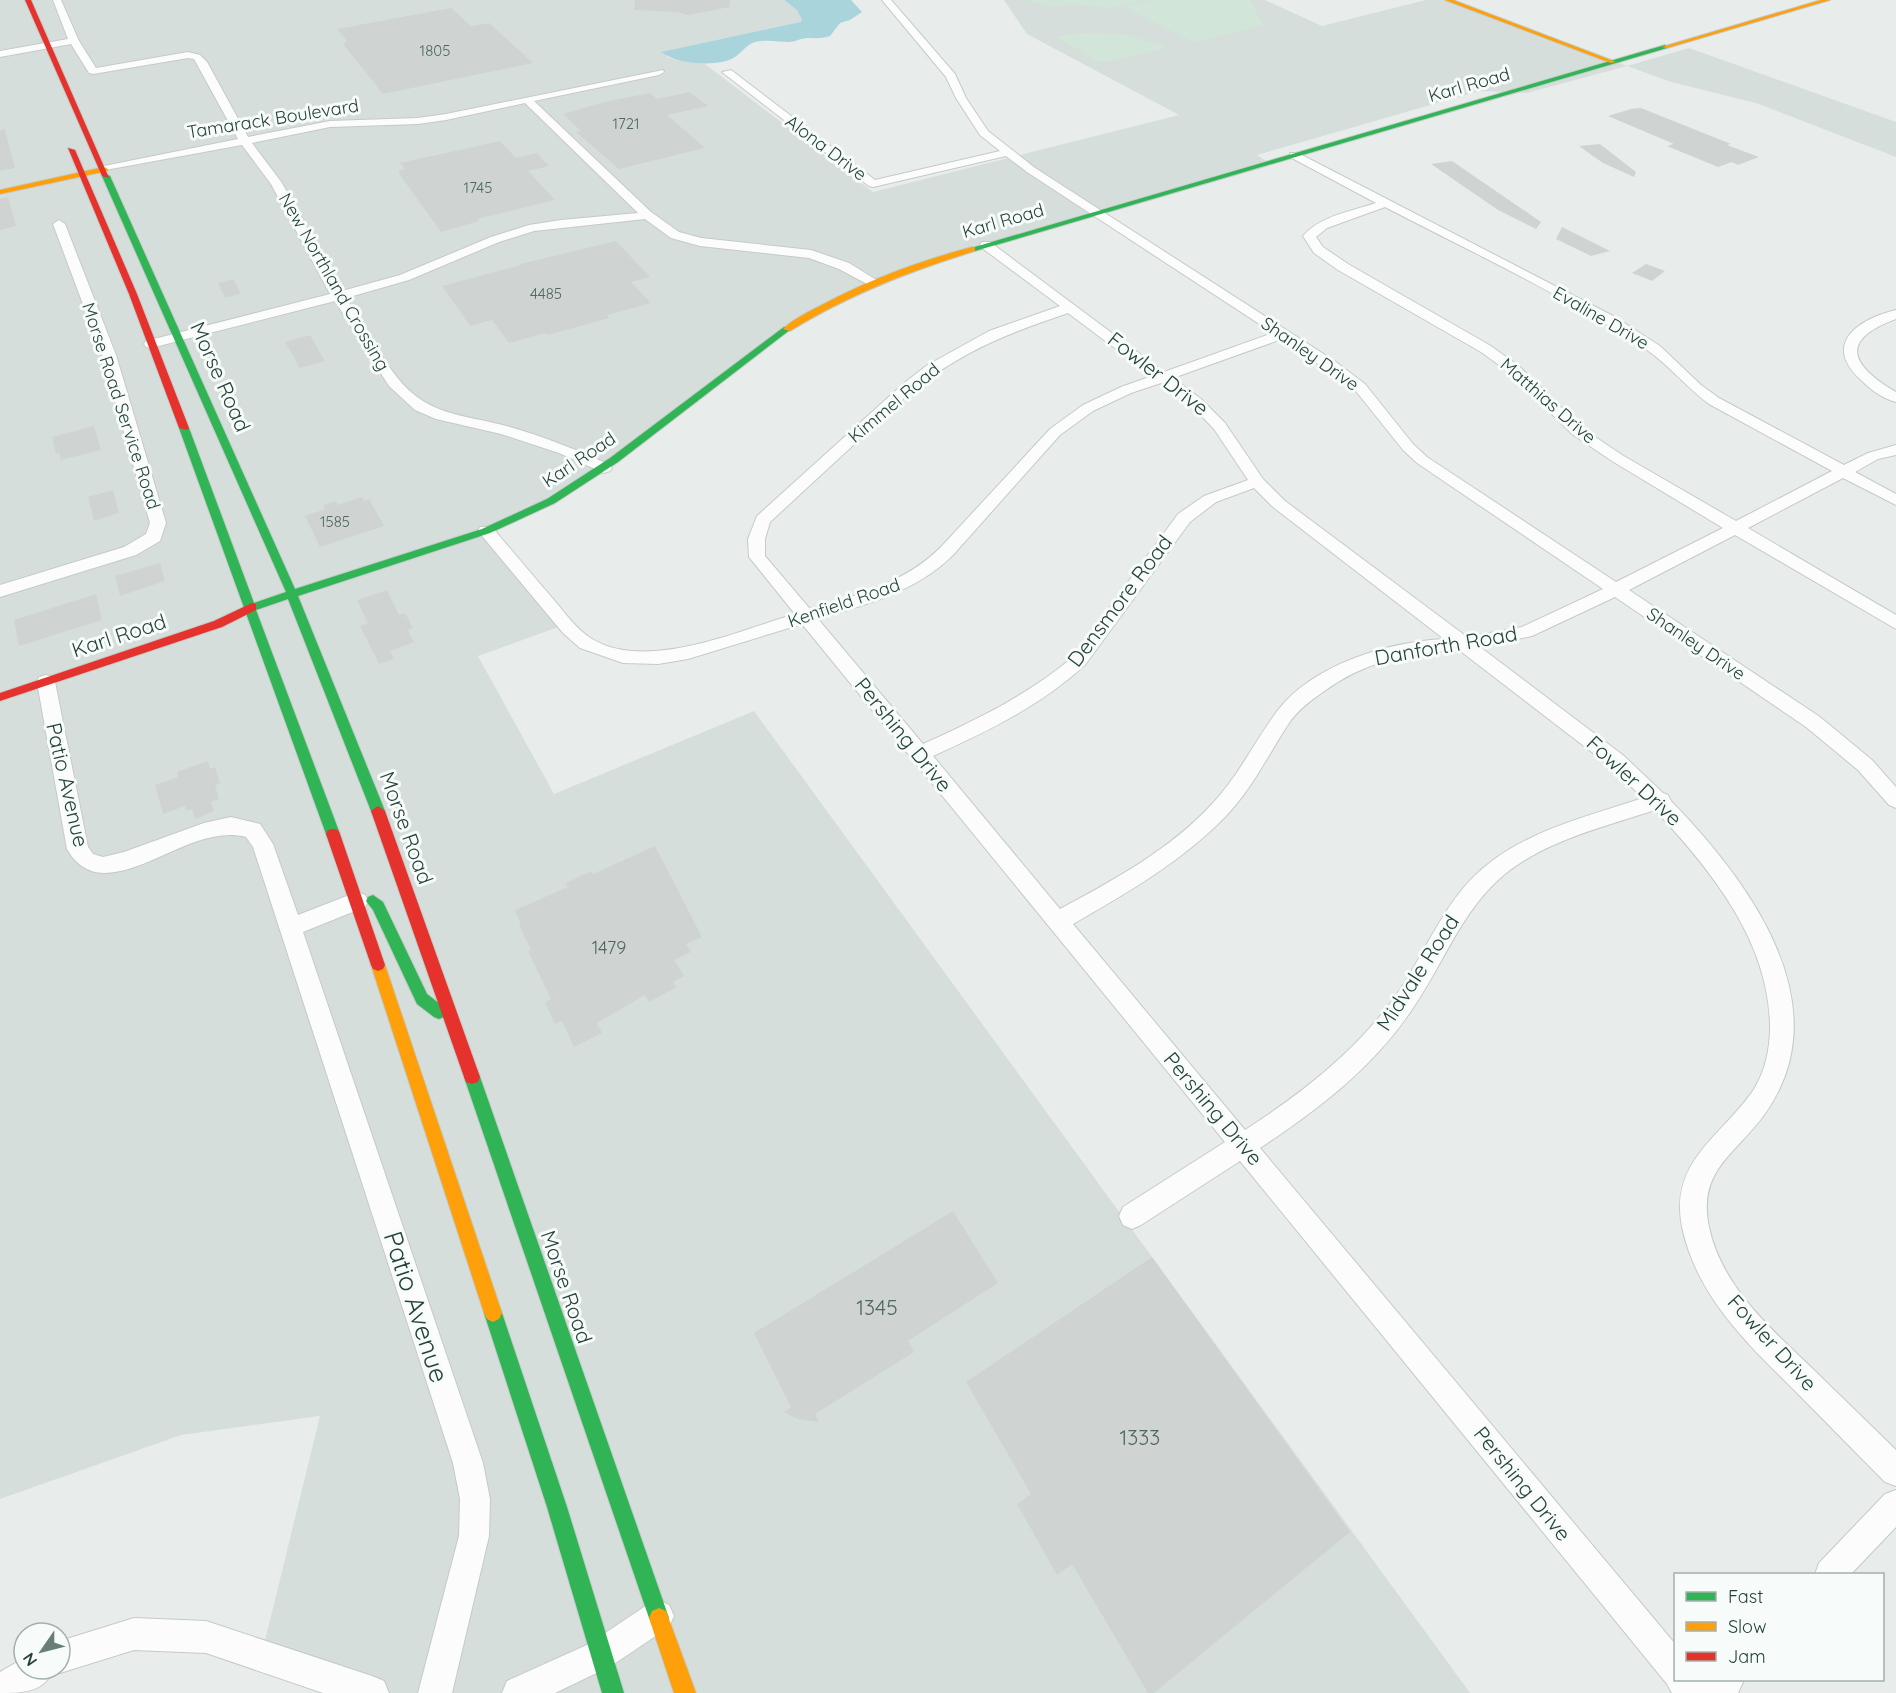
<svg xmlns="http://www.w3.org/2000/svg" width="1896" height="1693" viewBox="0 0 1896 1693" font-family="Quicksand,sans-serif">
<rect width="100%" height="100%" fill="#e8edeb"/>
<!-- built -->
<path fill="#d6dedb" d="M0 0H784L797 10 802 20 800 22 662 52 669 58 705 64 873 192 1179 115 1027 34 1004 0H1265L1322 26 1426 0H1447L1627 66 1689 48 1896 122V157L1756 103 1671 82 1627 66 1527 93 1479 91 1257 155 1266 161 942 256 805 313 574 488 484 534 561 626 478 656 554 794 754 711 1470 1693H365L261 1657 320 1416 181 1435 0 1499Z"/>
<!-- green -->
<g fill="#d1e6d8">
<path d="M1025 0H1144L1111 8 1073 4 1053 7Z"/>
<path d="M1151 0H1250L1263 25 1194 42 1126 8 1128 5Z"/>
<path d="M1081 33 1122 34 1164 46 1163 49 1105 62 1098 61 1056 37Z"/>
</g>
<!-- water -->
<path fill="#a9d4db" d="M784 0H851L862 12 850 20 840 23 830 36C821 39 815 38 807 38 801 38 795 42 789 42 780 42 771 40 761 41 747 42 745 50 735 57 718 68 676 64 661 52L800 22 802 20 797 10Z"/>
<!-- building -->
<g fill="#cfd4d2">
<path d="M635 0H730V7L688 15 677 12 634 10Z"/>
<path d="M451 8 471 26 489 23 533 63 383 94 343 44 347 41 337 29Z"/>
<path d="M689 92 708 106 667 115 705 148 619 169 576 132 581 131 563 114 604 102 650 93 657 99Z"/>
<path d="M1641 108 1731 144 1727 145 1759 157 1738 165 1732 162 1718 167 1667 146 1674 144 1608 116 1631 109Z"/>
<path d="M5 129 15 168 0 171V130Z"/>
<path d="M500 141 516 158 537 153 549 166 528 171 555 200 477 219 479 221 441 232 399 174H401L398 171 405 169 400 163Z"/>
<path d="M1600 144 1636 172 1634 177 1603 163 1579 146Z"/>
<path d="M1452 161 1541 222 1536 229 1498 210 1431 164Z"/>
<path d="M8 197 16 226 0 230V199Z"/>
<path d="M1562 227 1610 251 1591 256 1556 239Z"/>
<path d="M616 241 650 277 631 282 651 303 607 315 609 318 548 335 546 333 509 343 492 320 470 326 442 286 521 265 520 264Z"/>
<path d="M1646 264 1649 265 1665 271 1652 281 1632 273Z"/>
<path d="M233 279 241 294 225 298 218 283Z"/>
<path d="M310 335 325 361 300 368 285 342Z"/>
<path d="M94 426 101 450 61 460 59 453 56 454 52 437Z"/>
<path d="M113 490 119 513 94 521 88 497Z"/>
<path d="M362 497 364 501 369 499 384 526 320 547 305 516 325 509 323 505 336 501 337 505Z"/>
<path d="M160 563 165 581 120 596 115 576Z"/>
<path d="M387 590 399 615 405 613 413 628 408 630 414 642 390 651 394 659 379 664 360 626 368 623 357 600Z"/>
<path d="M96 594 102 620 19 646 14 620Z"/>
<path d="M208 761 210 769 215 767 220 783 215 785 219 799 211 802 214 811 195 819 192 809 186 811 185 806 163 814 155 785 178 777 177 772Z"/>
<path d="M655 846 702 937 686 944 691 952 674 960 684 976 673 982 677 987 649 1002 645 995 597 1023 602 1033 574 1047 562 1021 555 1024 545 1002 551 999 528 951 531 950 519 925 521 924 515 910 568 887 566 883 591 871 593 874Z"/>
<path d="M953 1211 998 1283 908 1341 914 1352 815 1414 819 1422 798 1419 784 1412 791 1407 754 1333Z"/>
<path d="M1152 1257 1350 1532 1154 1693H1148L1072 1564 1057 1575 1017 1504 1031 1494 966 1382Z"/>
</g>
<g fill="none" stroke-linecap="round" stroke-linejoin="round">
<defs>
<g id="street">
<path d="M53 0H61L79 41 96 68 188 52 200 55 207 62 248 137 330 121 418 118 446 114 663 70 664 72 659 75 534 101 651 212 679 232 701 238 811 250 849 263 878 281 872 285 867 284 839 269 809 258 700 246 671 238 645 219 534 231 499 242 409 280 346 298C363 324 389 374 412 393 440 417 476 417 510 427 545 437 577 450 610 465L612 468 610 471 604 473 559 453 501 434 436 419 415 410 389 386 335 301 151 348 146 347 144 344 146 341 330 294 271 184 242 145 100 171V167L104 166 238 139 194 59 188 58 93 74 89 73 71 44 0 57V51L68 39ZM525 103 638 213 561 220 529 225 491 237 400 275 342 291 282 183 252 143 330 127 418 124 446 120Z"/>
<path d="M882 0H891L955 74 966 98 988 131 1035 168 1336 362 1365 384 1413 444 1427 457 1616 582 1723 528 1612 461 1572 434 1510 373 1481 352 1338 270 1314 253 1303 236C1320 216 1352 211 1376 203L1290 157V153H1298L1615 317 1660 346 1701 385 1719 398 1844 465 1868 453 1896 445V455L1878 459 1855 472 1896 494V505L1843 478 1748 528 1896 615V629L1735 535 1629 590 1820 717 1872 760 1896 787V808L1889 805 1858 770 1806 727 1615 597 1532 636 1480 647 1624 756 1663 793 1668 795 1671 801C1748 880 1843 1006 1764 1115 1736 1154 1697 1170 1709 1227 1722 1289 1775 1332 1818 1374 1844 1399 1870 1425 1896 1450V1486L1885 1482C1856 1453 1828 1424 1799 1395 1750 1346 1697 1298 1682 1227 1669 1160 1723 1136 1754 1089 1765 1072 1770 1048 1770 1028 1770 942 1711 870 1655 810 1604 827 1547 840 1505 874 1462 909 1444 963 1413 1008 1374 1067 1319 1109 1260 1148L1676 1645V1680H1744L1738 1693H1672L1667 1684 1240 1161 1141 1225 1132 1229 1123 1225 1119 1216 1123 1207 1225 1142 802 624 688 659 658 664 623 663 580 648 563 633 478 531 480 527H492C513 552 533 576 554 600 565 613 577 630 592 639 647 672 738 631 795 614L749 557 748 539 757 516 903 384 926 366 989 331 1060 306 982 248 980 245 982 242H990L1164 372 1273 333 1027 172 1006 156 873 187 869 186 722 72 731 70 875 180 1000 151 980 135 956 98 946 77ZM1385 207C1473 253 1565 295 1647 350 1669 365 1687 388 1709 404L1832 471 1736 521 1622 455 1582 428 1520 367 1491 346 1348 264 1323 247 1316 237 1327 228ZM1068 313 1152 376 1121 387 1083 405 1050 429 941 547C905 583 858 595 810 609L765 556V539L770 522 913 390C963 351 1009 333 1068 313ZM1282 339 1355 390 1403 450 1417 463 1603 589 1522 627 1467 637 1285 501 1263 479 1225 423 1201 399 1173 378ZM1161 383 1191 405 1214 429 1248 480 1204 496 1178 514 1073 657C1028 695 976 720 923 744L818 619C867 604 916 592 953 555L1060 435 1093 411 1131 393ZM1254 488 1273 507 1444 639C1388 642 1314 664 1278 710 1255 741 1239 775 1213 803 1171 849 1114 880 1060 909L933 756C988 731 1040 706 1085 665L1190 522 1216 502ZM1459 650 1610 766 1643 798C1592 815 1536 828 1492 861 1445 895 1427 952 1395 997 1354 1053 1302 1093 1245 1130L1073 924C1127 893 1181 862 1225 817 1252 789 1268 755 1289 723 1298 710 1310 701 1323 692 1365 661 1407 653 1459 650Z"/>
<path d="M59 220 65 224 116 355 166 523 160 541 136 555 0 597V585L124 547 146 534 150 523 102 355 53 224Z"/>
<path d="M1896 310V319C1839 340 1850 365 1896 392V402C1883 399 1870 389 1860 379 1822 343 1859 319 1896 310Z"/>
<path d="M46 675 53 677 55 682 88 847 93 854 103 857 124 852 204 823 231 817 260 824 273 844 298 915 357 892 365 895 368 901 365 907 303 932 483 1463 490 1499 489 1536 452 1693H418L459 1536 460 1499 453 1463 253 847 246 837C198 825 149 873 104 873 87 873 75 863 67 849L37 682 39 677Z"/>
<path d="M1896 1490V1527L1851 1574H1815L1819 1563 1885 1494Z"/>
<path d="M658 1600 669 1605 674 1616 669 1627 611 1666 555 1693H502L507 1681 589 1644 647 1605Z"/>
<path d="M134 1618 206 1621 372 1676 384 1681 389 1693H323L206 1653 134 1650 60 1673 53 1670C44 1693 21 1693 0 1693V1672L24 1658V1669H60V1641Z"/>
</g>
<g id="fast">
<path d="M1665 45 1667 48 975 251 968 249Z"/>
<path d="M106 174 110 176 295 589 482 529 547 499 610 458 784 327 791 329 618 462 555 503 490 533 298 596 385 811 383 815H373L371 811 288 599 256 610 340 834 338 838H328L326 834 179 428 181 426 189 428 254 603 286 592 102 176Z"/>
<path d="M373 895 383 902 427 994 444 1007 447 1012 444 1017 439 1019 434 1017 417 1004 373 910 366 901 368 897Z"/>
<path d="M472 1070 478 1072 480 1077 669 1618 666 1625 659 1628 652 1625 649 1618 464 1077 466 1072Z"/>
<path d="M493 1304 499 1307 502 1313 567 1507 624 1693H602L547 1507 484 1313 487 1307Z"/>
</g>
<g id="slow">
<path d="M1445 0H1453L1616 62 1611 63Z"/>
<path d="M1821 0H1830L1667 48 1662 47Z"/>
<path d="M104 167 108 169 107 171 0 194V190Z"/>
<path d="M972 247H975V251C910 271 848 295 790 331L783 329C792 320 806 313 818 307 866 281 919 261 972 247Z"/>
<path d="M378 959 383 961 385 965 502 1313 499 1319 493 1322 487 1319 484 1313 371 965 373 961Z"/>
<path d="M659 1608 666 1611 696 1693H674L649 1618 652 1611Z"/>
</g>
<g id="jam">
<path d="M25 0H31L109 178 102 176Z"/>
<path d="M68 148 75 150 137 294 189 428 187 430 179 428 129 294Z"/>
<path d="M252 603 256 604V610L222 627 0 701V693L214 621Z"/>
<path d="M378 806 385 811 480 1077 478 1082 472 1084 466 1082 464 1077 371 811Z"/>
<path d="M333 829 338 830 340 834 385 965 383 969 378 971 373 969 371 965 326 834 328 830Z"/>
</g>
</defs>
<!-- street casing -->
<use href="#street" stroke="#c5cac8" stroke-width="2"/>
<!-- fast casing -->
<use href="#fast" stroke="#c3cbc8" stroke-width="2"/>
<!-- slow casing -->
<use href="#slow" stroke="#c3cbc8" stroke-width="2"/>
<!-- jam casing -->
<use href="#jam" stroke="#c3cbc8" stroke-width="2"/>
<!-- street -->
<use href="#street" fill="#fcfcfc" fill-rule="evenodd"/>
<!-- fast -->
<use href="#fast" fill="#30b455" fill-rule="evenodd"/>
<!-- slow -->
<use href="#slow" fill="#ff9f0a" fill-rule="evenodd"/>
<!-- jam -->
<use href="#jam" fill="#e5322d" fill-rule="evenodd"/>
</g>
<g text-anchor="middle" stroke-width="6" stroke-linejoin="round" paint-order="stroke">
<!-- far-number labels -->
<g font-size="15" fill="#506761">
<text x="435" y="56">1805</text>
<text x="626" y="129">1721</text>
<text x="478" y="193">1745</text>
<text x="546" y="299">4485</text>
<text x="335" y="527">1585</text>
</g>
<!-- far-street labels -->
<g font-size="18" fill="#24423a" stroke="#f7fbf9">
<text transform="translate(1469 85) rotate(-16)" y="6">Karl Road</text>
<text transform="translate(273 119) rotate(-9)" y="6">Tamarack Boulevard</text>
<text transform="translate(826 148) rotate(37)" y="6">Alona Drive</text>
<text transform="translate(1003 221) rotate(-16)" y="6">Karl Road</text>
<text transform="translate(334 282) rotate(60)" y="6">New Northland Crossing</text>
<text transform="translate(1601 318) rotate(30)" y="6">Evaline Drive</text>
<text transform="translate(1310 354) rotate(35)" y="6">Shanley Drive</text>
<text transform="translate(1548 401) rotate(41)" y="6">Matthias Drive</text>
<text transform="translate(894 403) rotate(-40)" y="6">Kimmel Road</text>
<text transform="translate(121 406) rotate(72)" y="6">Morse Road Service Road</text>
<text transform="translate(579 460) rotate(-34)" y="6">Karl Road</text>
<text transform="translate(844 603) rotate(-19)" y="6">Kenfield Road</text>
<text transform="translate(1696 644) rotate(34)" y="6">Shanley Drive</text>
</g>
<!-- number labels -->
<g font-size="18" fill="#506761">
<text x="609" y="954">1479</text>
</g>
<!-- street labels -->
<g font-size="21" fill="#24423a" stroke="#f7fbf9">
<text transform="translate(1158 374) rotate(38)" y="7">Fowler Drive</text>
<text transform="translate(220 377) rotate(66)" y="7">Morse Road</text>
<text transform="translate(1120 601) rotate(-53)" y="7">Densmore Road</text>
<text transform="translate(119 636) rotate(-18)" y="7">Karl Road</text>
<text transform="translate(1446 646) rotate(-10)" y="7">Danforth Road</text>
<text transform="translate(903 735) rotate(51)" y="7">Pershing Drive</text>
<text transform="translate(1634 781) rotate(43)" y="7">Fowler Drive</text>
<text transform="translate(67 785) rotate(77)" y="7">Patio Avenue</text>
<text transform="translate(406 828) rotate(70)" y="7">Morse Road</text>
<text transform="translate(1418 973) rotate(-57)" y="7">Midvale Road</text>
<text transform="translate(1213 1109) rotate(50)" y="7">Pershing Drive</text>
<text transform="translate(566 1287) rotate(71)" y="7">Morse Road</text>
<text transform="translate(1772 1343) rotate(48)" y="7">Fowler Drive</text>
<text transform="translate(1522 1484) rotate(51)" y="7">Pershing Drive</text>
</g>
<!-- near-number labels -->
<g font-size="21" fill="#506761">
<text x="877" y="1315">1345</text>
<text x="1140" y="1445">1333</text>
</g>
<!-- near-street labels -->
<g font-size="26" fill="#24423a" stroke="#f7fbf9">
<text transform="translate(416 1307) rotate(72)" y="9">Patio Avenue</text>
</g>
</g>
<!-- legend -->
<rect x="1674" y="1573" width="210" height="108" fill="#f7fbf9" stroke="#a3b1ad" stroke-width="1.5"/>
<rect x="1686" y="1592" width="30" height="9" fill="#30b455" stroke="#a3b1ad" stroke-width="1.5"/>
<text x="1728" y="1603" font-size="18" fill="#24423a">Fast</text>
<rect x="1686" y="1622" width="30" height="9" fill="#ff9f0a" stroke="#a3b1ad" stroke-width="1.5"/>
<text x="1728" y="1633" font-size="18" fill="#24423a">Slow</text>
<rect x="1686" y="1652" width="30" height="9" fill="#e5322d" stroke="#a3b1ad" stroke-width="1.5"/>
<text x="1728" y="1663" font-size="18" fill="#24423a">Jam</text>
<!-- north arrow -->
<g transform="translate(42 1651) rotate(235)"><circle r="28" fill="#f7fbf9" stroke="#a3b1ad" stroke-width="1.5"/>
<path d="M0-4.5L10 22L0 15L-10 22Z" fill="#697e78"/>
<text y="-9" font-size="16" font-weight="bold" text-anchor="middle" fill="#24423a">N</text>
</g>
</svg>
